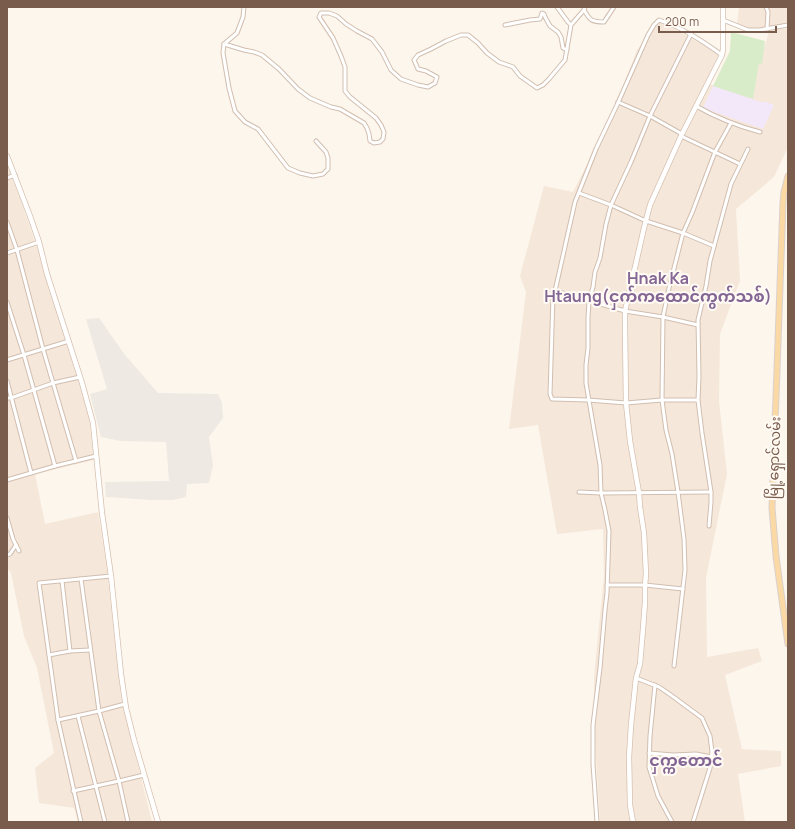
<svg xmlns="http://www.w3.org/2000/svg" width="795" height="829" viewBox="0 0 795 829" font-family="Manrope,'Noto Sans Myanmar',sans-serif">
<rect width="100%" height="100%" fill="#fdf6ec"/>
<!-- residential -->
<g fill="#f5e8da">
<path d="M739 7H788V23L782 24 754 31 737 25Z"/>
<path d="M661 22 719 53 708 84 749 94 770 29H788V147L774 177 736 209 740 281 720 334 719 401 727 474 706 578 707 657 758 648 762 661 725 675 742 749 781 751V766L738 774 745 822H600L595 743 594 676 604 576 603 529 557 534 538 425 509 429 526 292 520 276 544 186 573 192 610 119 637 50 657 24Z"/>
<path d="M7 165 19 196 37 247 68 347 89 417 94 460 35 474 45 524 98 512 106 562 121 696 152 822H78L74 808 39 803 35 768 54 753 37 668 24 636 11 573 7 568Z"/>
</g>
<!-- industrial -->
<path fill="#efe9e4" d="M99 318 125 355 158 393 218 394 222 403 223 418 209 437 213 465 209 483 187 484 186 497 173 500H151L106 497 105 482 169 481 166 442 120 441 101 437 90 394 107 389 86 319Z"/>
<!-- education -->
<path fill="#f3e8fa" d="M713 86 761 102H766L774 105 763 129 703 108Z"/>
<!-- green -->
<path fill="#d8ecc9" d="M731 32 765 41 762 64 759 63 753 99 713 86 730 51Z"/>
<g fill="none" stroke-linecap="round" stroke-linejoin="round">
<defs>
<g id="street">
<path d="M244 7 243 17 237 33 224 44 223 53 229 88 235 111 245 122 258 129 288 168 300 173 313 176 323 174 328 169V158L326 152 316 141"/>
<path d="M557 7 568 22 571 25"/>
<path d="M766 7 768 12 767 29"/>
<path d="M584 10C590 20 591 22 604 22L614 7"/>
<path d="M723 20 748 30H760L788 25"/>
<path d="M505 25 530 20 540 19 542 13 544 14 545 17 550 26 558 32 561 37 563 48 567 50"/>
<path d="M224 44 244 50 254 52 262 55 279 69 298 89 310 98 331 107 340 109 364 123 367 128 369 134 370 141 374 143 380 142 383 139 384 132 381 125 376 118 350 97 345 91V67L341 56 333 38 319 17 321 13H329L337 16 346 24 357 31 372 39 382 52 391 70 401 79 418 85 428 87 435 83 437 77 426 71 418 69 414 60 418 55 431 49 446 41 461 35H468L478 43 487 53 499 62 513 67 520 76 537 88 543 85 549 79 565 60 571 25 584 10 585 7"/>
<path d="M618 102 650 116 682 134"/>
<path d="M696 106C717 118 737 126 760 132"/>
<path d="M681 136 740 164"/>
<path d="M7 178 15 175"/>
<path d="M579 193 611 205 646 221 683 233 714 246"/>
<path d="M7 222 17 250 43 349 76 461"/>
<path d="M7 253 39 242"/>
<path d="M555 291 625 311 663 317 698 325"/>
<path d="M7 302 24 355 55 466"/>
<path d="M7 360 69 341"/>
<path d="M7 381 31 473"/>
<path d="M7 398H11L53 383 80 377"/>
<path d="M698 400H662L626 403 588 400 552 399 550 394 553 296 555 291 575 202 596 149 617 105 648 35 654 25 659 20C683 28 701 40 722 55"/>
<path d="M7 480 55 466 96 456"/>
<path d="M579 492 601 493 711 492"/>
<path d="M7 518 13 539 19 551"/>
<path d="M709 526 711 502V492L702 433 698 400 699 377 698 320 706 286 710 261 731 184 748 149"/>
<path d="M7 555 10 554 16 545"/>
<path d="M81 579 99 711 119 781 128 822"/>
<path d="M62 581 70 651"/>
<path d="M607 585H645L683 589"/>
<path d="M49 655 70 651 90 650"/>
<path d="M674 666 685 570 684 539 678 492 672 454 666 430 662 400 663 317 669 288 683 233 692 213 715 152 731 123"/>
<path d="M636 678 659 687 668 693 702 718 710 736 712 752 710 768 693 822"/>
<path d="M655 685 650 736 649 767 658 796 672 822"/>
<path d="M78 716 105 822"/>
<path d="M58 720 99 711 125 704"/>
<path d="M649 753 673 755 696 754 712 757"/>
<path d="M73 791 119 781 144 775"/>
<path d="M81 822 58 720 39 583 111 576"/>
<path d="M597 822 593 764V725L600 668 605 610 607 593 609 531 605 510 601 493 600 465 586 383V365L588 348V318L589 301 593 287 595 272 600 258 606 224 611 205 631 162 650 116 691 34"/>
</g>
<g id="secondary">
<path d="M7 156 30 216 39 242 47 274 82 383 93 423 102 513 111 576 121 674 126 708 134 740 158 822"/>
<path d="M633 822 630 805 629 757 631 725 636 678 640 664 643 629 645 602V585L646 574 644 533 640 507 639 493 630 441 626 403 625 328V311L644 228 650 205 682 134 722 55 723 49V7"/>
</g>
<path id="primary" d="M788 176 784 192 783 203 772 508 776 556 788 644"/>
</defs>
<!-- street casing -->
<use href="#street" stroke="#d1beb0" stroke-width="5"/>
<!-- secondary casing -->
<use href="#secondary" stroke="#d6c0b0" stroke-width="6"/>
<!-- primary casing -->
<use href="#primary" stroke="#dad1cd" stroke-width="7"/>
<!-- street -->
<use href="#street" stroke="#fff" stroke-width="3"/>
<!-- secondary -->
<use href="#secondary" stroke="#fff" stroke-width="4.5"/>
<!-- primary -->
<use href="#primary" stroke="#fbd9a5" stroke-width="5"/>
</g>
<g text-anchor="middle" stroke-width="4" stroke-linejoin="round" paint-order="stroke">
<!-- street labels -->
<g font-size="14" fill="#7a5c4d" stroke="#fffaf3">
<text transform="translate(774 458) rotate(-88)" y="5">မြို့ရှောင်လမ်း</text>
</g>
<!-- quarter labels -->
<g font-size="16" font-weight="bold" fill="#846695" stroke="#fffaf3">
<text x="658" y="284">Hnak Ka<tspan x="658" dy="18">Htaung(ငှက်ကထောင်ကွက်သစ်)</tspan></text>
<text x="686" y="766">ငှက္ကတောင်</text>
</g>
</g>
<!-- border -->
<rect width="795" height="829" fill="none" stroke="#7a5c4d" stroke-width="16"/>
<!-- scale -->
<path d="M659 26v6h117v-6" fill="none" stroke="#7a5c4d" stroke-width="2"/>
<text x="665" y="26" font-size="12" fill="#7a5c4d" stroke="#fffaf3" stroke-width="3" paint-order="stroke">200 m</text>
</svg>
